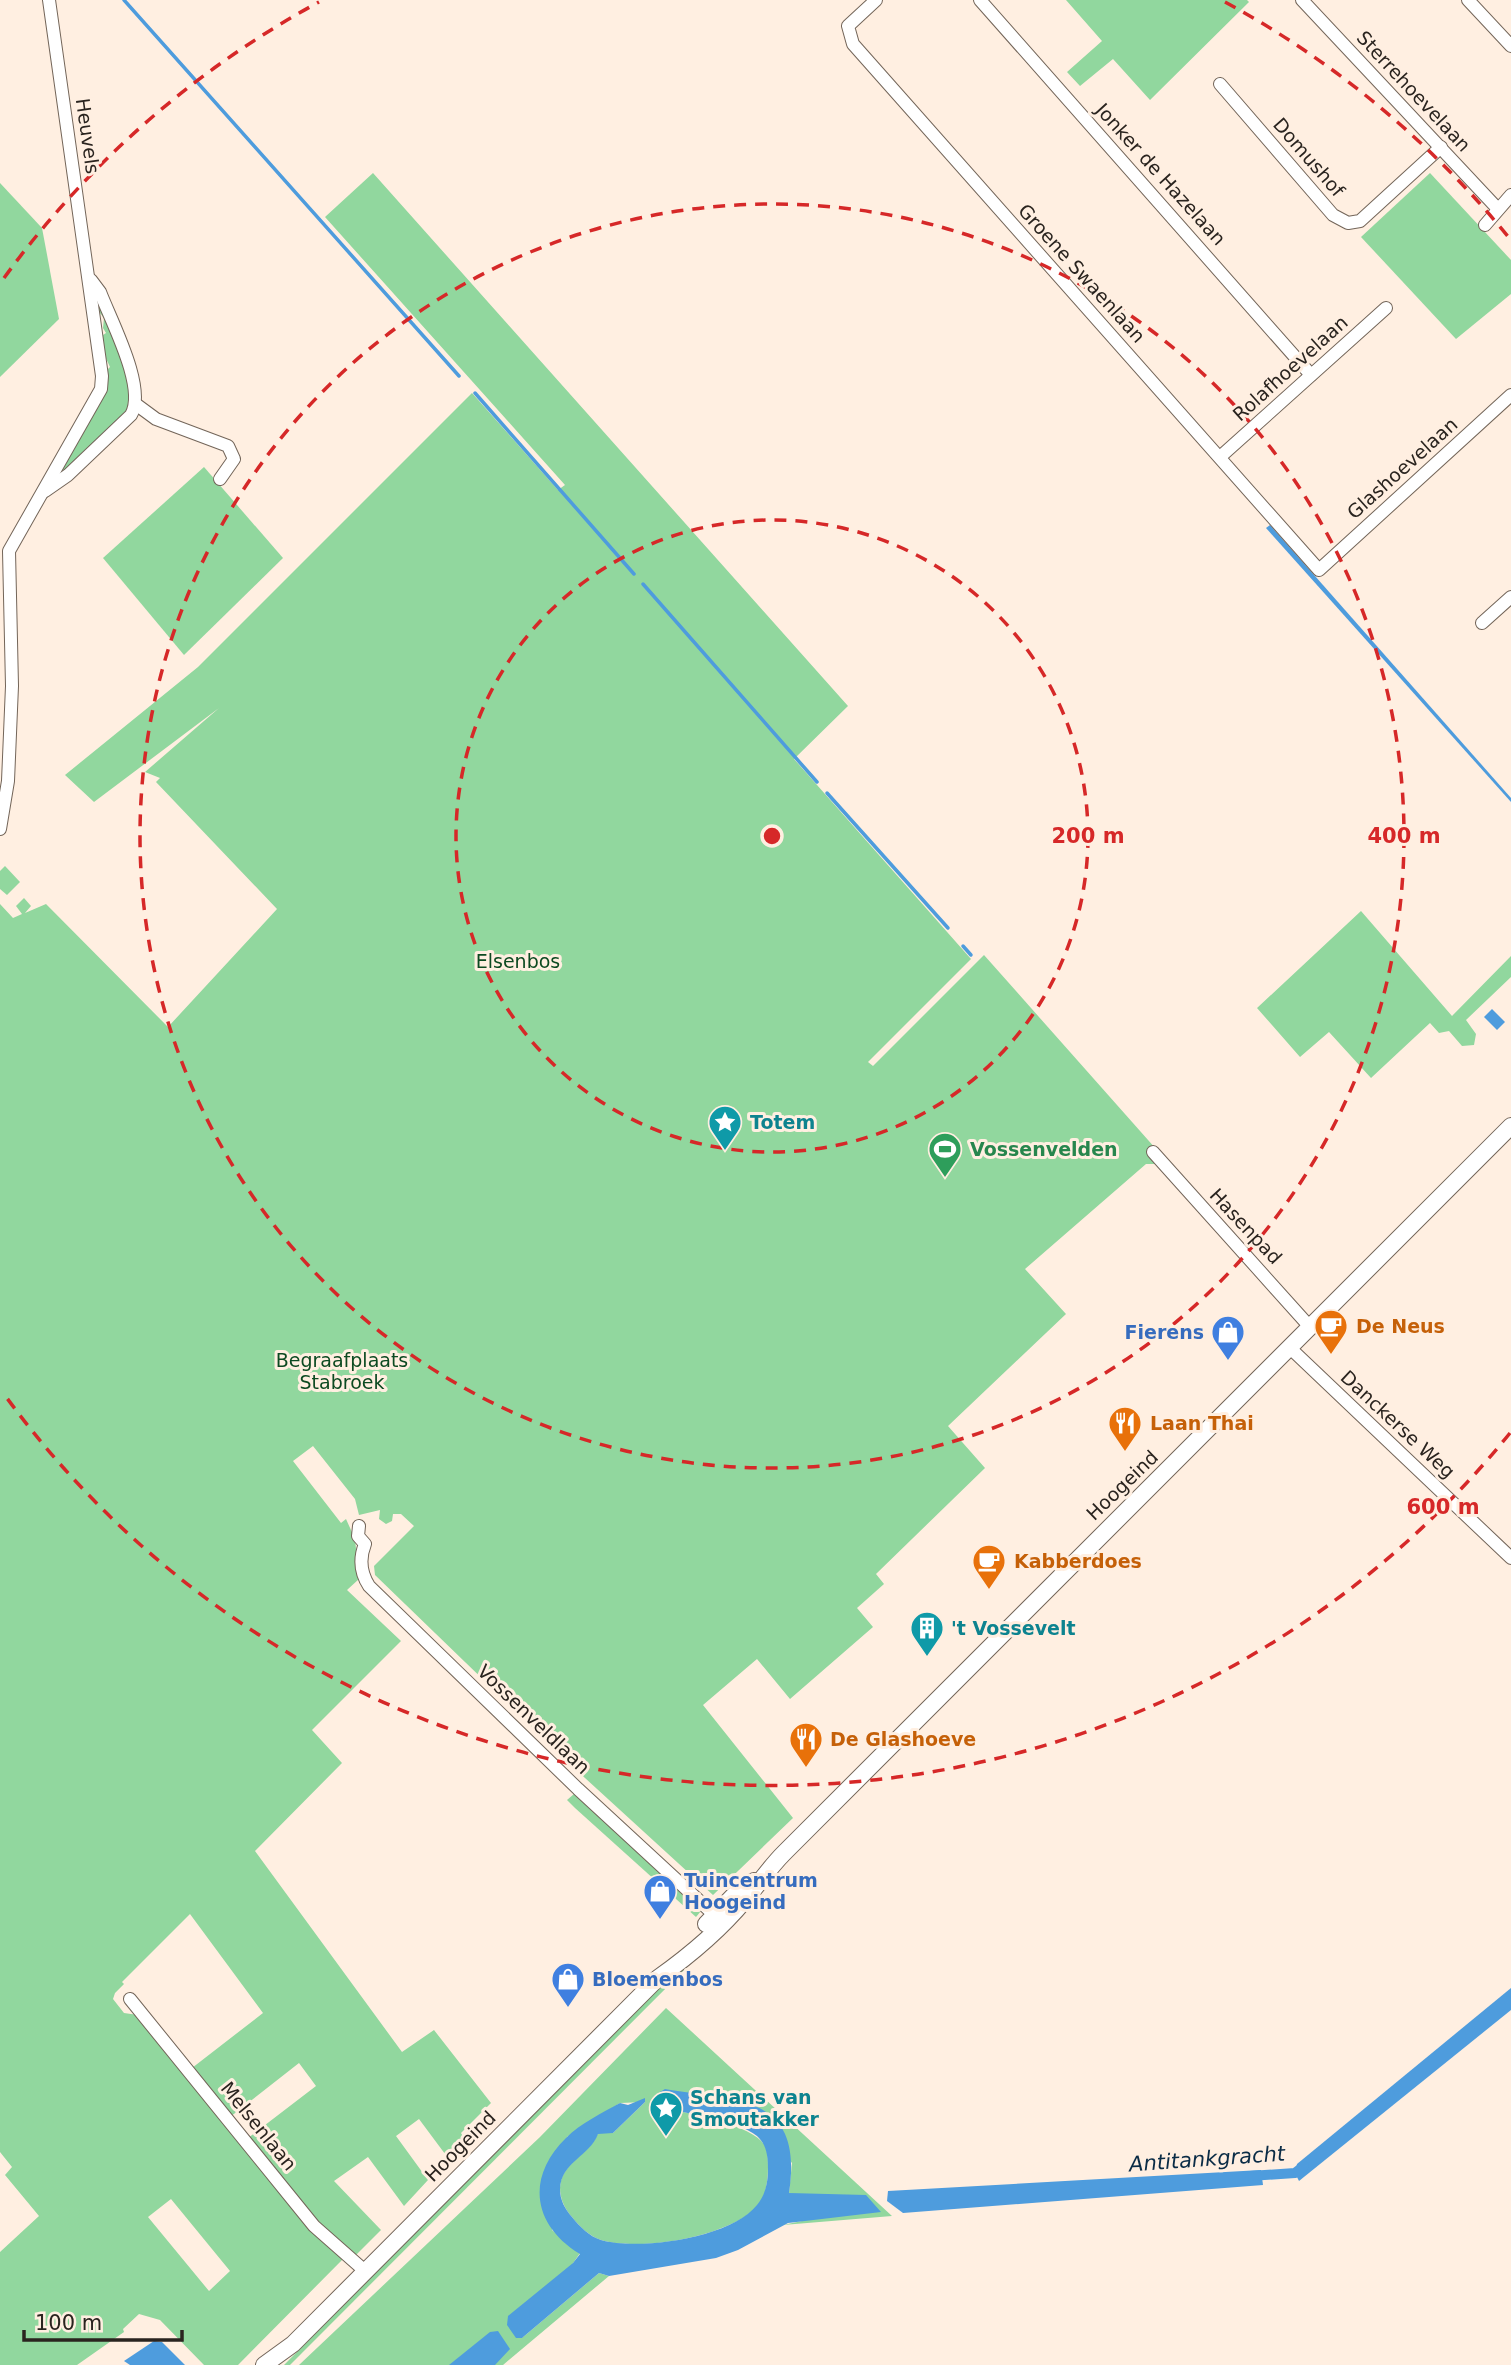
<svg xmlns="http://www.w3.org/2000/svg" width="1511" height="2365" viewBox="0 0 1511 2365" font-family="'DejaVu Sans',sans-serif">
<rect width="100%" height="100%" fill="#ffefe1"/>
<!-- green -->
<g fill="#91d79e" fill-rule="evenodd">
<path d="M1066 0H1247L1249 2 1150 100 1113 59 1080 86 1067 72 1102 41Z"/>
<path d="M373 173 848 706 794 759 971 959 868 1062 873 1066 984 955 1164 1158 1157 1164H1146L1025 1269 1066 1314 948 1426 985 1468 876 1574 884 1584 857 1608 873 1627 790 1699 757 1659 703 1705 793 1818 713 1895 585 1778 375 1575 374 1566 414 1526 401 1514H393L392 1521 386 1524 379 1519 380 1510 359 1515 355 1499 313 1446 293 1461 341 1523 346 1519 355 1539 359 1579 347 1590 401 1641 312 1730 342 1763 255 1851 402 2052 434 2030 491 2103 461 2133 465 2140 448 2158 419 2119 396 2136 428 2180 404 2206 368 2157 334 2181 381 2230 354 2257 321 2229 248 2138 316 2086 299 2063 230 2117 192 2068 263 2013 190 1914 122 1982 124 1984 115 1993 113 1999 124 2013 138 2015 344 2258 238 2365H204L160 2320 139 2314 123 2329 124 2332 77 2365H0V2252L39 2216 5 2175 12 2167 0 2152V904L13 918 22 914 16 906 24 898 31 906 25 913 46 904 168 1027 277 909 156 782 160 778 145 772 219 708 94 802 65 775 198 667 472 393 558 490 565 485 325 217ZM171 2199 230 2271 209 2291 148 2217Z"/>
<path d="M1430 173 1511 260V294L1456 339 1361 237Z"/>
<path d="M0 183 42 228 59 319 0 377Z"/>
<path d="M98 300 133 386 132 407 60 474 58 469 89 423V416L97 409 96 403 105 395 103 363 108 369 110 367 103 352 99 329 103 335 106 333 103 328 104 318 96 308Z"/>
<path d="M204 467 283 558 184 655 103 558Z"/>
<path d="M5 866 20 882 7 895 0 889V871Z"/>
<path d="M1361 911 1452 1016 1511 956V977L1466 1020 1476 1034 1474 1045 1462 1046 1449 1031 1439 1033 1430 1023 1371 1078 1329 1032 1300 1057 1257 1008Z"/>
<path d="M574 1794 701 1911 696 1917 575 1808 567 1800Z"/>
<path d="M706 1948 290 2365H284L681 1965Z"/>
<path d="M666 2008 892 2216 783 2225 802 2221 796 2195 789 2193 792 2163 733 2098 691 2094 673 2110C694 2114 755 2126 765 2146 768 2152 768 2160 768 2167 768 2180 766 2197 757 2207 728 2237 639 2252 601 2240 589 2236 579 2226 572 2217 565 2209 560 2199 560 2188 561 2162 590 2155 598 2133H613L645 2102 620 2103 567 2137 552 2230 580 2253 522 2338 599 2273 609 2276 503 2365H299L540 2137Z"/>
</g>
<!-- water -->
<g fill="#4e9cdd">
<path d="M1270 525 1511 798V802L1266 528Z"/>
<path d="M1492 1009 1505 1022 1497 1030 1484 1017Z"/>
<path d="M1511 1988V2010L1299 2181 1295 2173 1297 2164Z"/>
<path d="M665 2089C738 2101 804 2094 789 2193L866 2195 881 2212 788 2223 738 2250 716 2258 609 2276 599 2273 522 2338H516L507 2325 508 2316 573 2263 580 2254C532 2225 526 2177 566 2138 581 2123 602 2113 620 2103L628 2105 645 2098V2102L613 2133 598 2134C590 2156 561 2162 560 2189 560 2200 565 2209 572 2217 580 2227 589 2236 601 2240 639 2251 731 2238 757 2205 765 2196 768 2182 768 2170 768 2157 767 2145 757 2136 736 2119 686 2114 660 2107V2092Z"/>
<path d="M1261 2170 1263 2185 903 2213 887 2201 888 2191Z"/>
<path d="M498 2331 510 2349 495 2365H449L490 2332Z"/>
<path d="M154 2341 162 2342 185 2365H130L124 2361Z"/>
</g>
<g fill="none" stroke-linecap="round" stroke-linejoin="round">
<!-- stream -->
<g stroke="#4e9cdd" stroke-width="3.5">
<path d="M124 0 459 376"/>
<path d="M475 393 634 574"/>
<path d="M643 584 817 782"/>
<path d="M827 793 948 928"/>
<path d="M963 946 971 955"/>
</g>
<!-- canal -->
<path stroke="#4e9cdd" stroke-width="10" d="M1250 2176 1295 2173 1304 2166"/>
<defs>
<g id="minor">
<path d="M876 0 848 26 853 44 1319 570 1511 395"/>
<path d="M980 0 1311 375"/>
<path d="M1302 0 1497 208"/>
<path d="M1468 0 1511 46"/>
<path d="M1220 84 1333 215 1348 223 1360 221 1441 147"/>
<path d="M1485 225 1511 195"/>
<path d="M137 405 156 419 228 446 234 459 220 479"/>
<path d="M1220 457 1386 308"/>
<path d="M45 491 68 475 131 415C147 388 111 321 100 292L91 280"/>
<path d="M1482 623 1511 597"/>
<path d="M0 829 8 781 12 686 9 551 101 389 102 376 49 0"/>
<path d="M1153 1152 1310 1327"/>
<path d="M1289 1347 1511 1558"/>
<path d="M359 1526 358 1536 365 1544C359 1559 360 1572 369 1586L578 1789 721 1921"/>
<path d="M130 1999 314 2226 365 2271"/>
</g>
<g id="secondary">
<path d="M706 1924 736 1893 754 1881"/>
<path d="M264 2365 293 2344 658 1978C689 1956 720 1930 745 1900 758 1885 769 1868 784 1853L1511 1126"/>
</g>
</defs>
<!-- minor casing -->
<use href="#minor" stroke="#736559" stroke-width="14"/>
<!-- secondary casing -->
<use href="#secondary" stroke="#736559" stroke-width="18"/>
<!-- minor -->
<use href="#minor" stroke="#fff" stroke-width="12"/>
<!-- secondary -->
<use href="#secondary" stroke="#fff" stroke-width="16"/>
</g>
<!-- distance rings -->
<g fill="none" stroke="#d62828" stroke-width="3.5" stroke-dasharray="12 9">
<circle cx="772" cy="836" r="316"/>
<circle cx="772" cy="836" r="632"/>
<path d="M1510 1433A949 949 0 0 1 4 1394M4 278A949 949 0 0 1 319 2M1225 2A949 949 0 0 1 1510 239"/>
</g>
<!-- icons -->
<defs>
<symbol id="sight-pin" viewBox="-11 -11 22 30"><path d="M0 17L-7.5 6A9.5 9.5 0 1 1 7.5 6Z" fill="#0f9aa8" stroke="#ffefe1"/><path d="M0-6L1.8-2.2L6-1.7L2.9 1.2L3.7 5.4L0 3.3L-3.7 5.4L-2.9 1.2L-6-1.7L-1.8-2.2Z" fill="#fff"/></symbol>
<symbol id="stadium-pin" viewBox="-11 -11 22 30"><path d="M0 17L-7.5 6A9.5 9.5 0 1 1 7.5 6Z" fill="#2e9e5b" stroke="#ffefe1"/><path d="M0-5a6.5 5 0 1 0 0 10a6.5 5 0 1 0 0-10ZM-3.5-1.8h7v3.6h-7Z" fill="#fff"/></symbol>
<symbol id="cafe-pin" viewBox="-11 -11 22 30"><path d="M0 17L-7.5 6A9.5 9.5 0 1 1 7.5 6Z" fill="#e8710a" stroke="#ffefe1"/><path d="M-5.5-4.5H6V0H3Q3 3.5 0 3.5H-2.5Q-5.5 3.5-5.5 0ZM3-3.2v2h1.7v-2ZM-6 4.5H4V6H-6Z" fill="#fff"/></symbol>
<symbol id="shop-pin" viewBox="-11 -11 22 30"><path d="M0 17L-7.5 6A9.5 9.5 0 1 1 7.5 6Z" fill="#3f7fe0" stroke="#ffefe1"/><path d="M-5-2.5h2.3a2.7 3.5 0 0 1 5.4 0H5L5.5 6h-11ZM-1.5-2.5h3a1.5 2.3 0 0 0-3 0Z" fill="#fff"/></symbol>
<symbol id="restaurant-pin" viewBox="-11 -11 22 30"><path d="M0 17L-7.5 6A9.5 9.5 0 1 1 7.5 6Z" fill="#e8710a" stroke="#ffefe1"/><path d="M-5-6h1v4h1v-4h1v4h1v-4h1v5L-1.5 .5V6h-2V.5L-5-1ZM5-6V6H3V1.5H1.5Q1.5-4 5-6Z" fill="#fff"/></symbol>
<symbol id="building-pin" viewBox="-11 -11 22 30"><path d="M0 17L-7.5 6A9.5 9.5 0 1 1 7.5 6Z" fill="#0f9aa8" stroke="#ffefe1"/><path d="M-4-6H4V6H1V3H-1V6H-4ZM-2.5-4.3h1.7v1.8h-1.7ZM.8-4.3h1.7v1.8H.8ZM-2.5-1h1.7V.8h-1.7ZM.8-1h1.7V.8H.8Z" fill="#fff"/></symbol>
</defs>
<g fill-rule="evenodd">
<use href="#sight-pin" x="706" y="1103" width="38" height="52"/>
<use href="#stadium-pin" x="926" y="1130" width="38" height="52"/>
<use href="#cafe-pin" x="1312" y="1307" width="38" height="52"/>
<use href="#shop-pin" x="1209" y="1313" width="38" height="52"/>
<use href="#restaurant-pin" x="1106" y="1404" width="38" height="52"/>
<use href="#cafe-pin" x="970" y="1542" width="38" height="52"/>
<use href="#building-pin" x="908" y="1609" width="38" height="52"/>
<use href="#restaurant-pin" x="787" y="1720" width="38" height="52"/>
<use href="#shop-pin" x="641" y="1872" width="38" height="52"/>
<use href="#shop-pin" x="549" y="1960" width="38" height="52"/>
<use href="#sight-pin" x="647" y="2089" width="38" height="52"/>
</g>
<g text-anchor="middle" stroke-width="6" stroke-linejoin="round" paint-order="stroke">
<!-- street labels -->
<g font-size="19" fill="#2a241f" stroke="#ffefe1">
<text transform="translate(1414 91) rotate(47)" y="7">Sterrehoevelaan</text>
<text transform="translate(88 136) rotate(82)" y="7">Heuvels</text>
<text transform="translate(1309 157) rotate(49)" y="7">Domushof</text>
<text transform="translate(1161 174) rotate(48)" y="7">Jonker de Hazelaan</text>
<text transform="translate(1082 273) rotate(48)" y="7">Groene Swaenlaan</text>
<text transform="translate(1290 368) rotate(-42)" y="7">Rolafhoevelaan</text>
<text transform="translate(1402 468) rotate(-42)" y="7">Glashoevelaan</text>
<text transform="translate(1246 1226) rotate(47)" y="7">Hasenpad</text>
<text transform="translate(1398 1424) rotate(43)" y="7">Danckerse Weg</text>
<text transform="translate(1122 1485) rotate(-44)" y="7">Hoogeind</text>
<text transform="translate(534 1719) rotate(44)" y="7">Vossenveldlaan</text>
<text transform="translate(259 2126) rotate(51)" y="7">Melsenlaan</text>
<text transform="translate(460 2146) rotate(-45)" y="7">Hoogeind</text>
</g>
<!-- park labels -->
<g font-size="19" fill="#0c4a21" stroke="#ffefe1">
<text x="518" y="968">Elsenbos</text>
<text x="342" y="1367">Begraafplaats<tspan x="342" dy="22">Stabroek</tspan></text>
</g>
<!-- culture labels -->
<g font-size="19" font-weight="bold" fill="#0d838f" stroke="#ffefe1" text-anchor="start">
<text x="750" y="1129">Totem</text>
<text x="951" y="1635">'t Vossevelt</text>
<text x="690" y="2104">Schans van<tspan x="690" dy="22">Smoutakker</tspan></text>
</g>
<!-- leisure labels -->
<g font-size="19" font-weight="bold" fill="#27864d" stroke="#ffefe1" text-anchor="start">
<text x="970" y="1156">Vossenvelden</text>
</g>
<!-- food labels -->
<g font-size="19" font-weight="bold" fill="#c56008" stroke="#ffefe1" text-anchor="start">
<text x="1356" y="1333">De Neus</text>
<text x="1150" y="1430">Laan Thai</text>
<text x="1014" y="1568">Kabberdoes</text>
<text x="830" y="1746">De Glashoeve</text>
</g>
<!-- shop labels -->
<g font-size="19" font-weight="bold" fill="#366cbe" stroke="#ffefe1" text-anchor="start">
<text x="1204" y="1339" text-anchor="end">Fierens</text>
<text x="684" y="1887">Tuincentrum<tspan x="684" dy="22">Hoogeind</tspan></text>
<text x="592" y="1986">Bloemenbos</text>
</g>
<!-- water labels -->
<g font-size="21" font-style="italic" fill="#0b2c46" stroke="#ffefe1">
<text transform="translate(1207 2159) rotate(-4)" y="7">Antitankgracht</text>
</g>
</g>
<circle cx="772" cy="836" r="10" fill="#d62828" stroke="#ffefe1" stroke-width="3.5"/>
<g font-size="21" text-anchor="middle" font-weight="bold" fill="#d62828" stroke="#ffefe1" stroke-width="6" stroke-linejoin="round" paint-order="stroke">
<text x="1088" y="843">200 m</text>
<text x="1404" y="843">400 m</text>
<text x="1443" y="1514">600 m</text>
</g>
<!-- scale -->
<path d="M24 2330v10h158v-10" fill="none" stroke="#2a241f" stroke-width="3.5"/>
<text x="35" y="2330" font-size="21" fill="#2a241f" stroke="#ffefe1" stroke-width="5" paint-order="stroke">100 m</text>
</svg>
